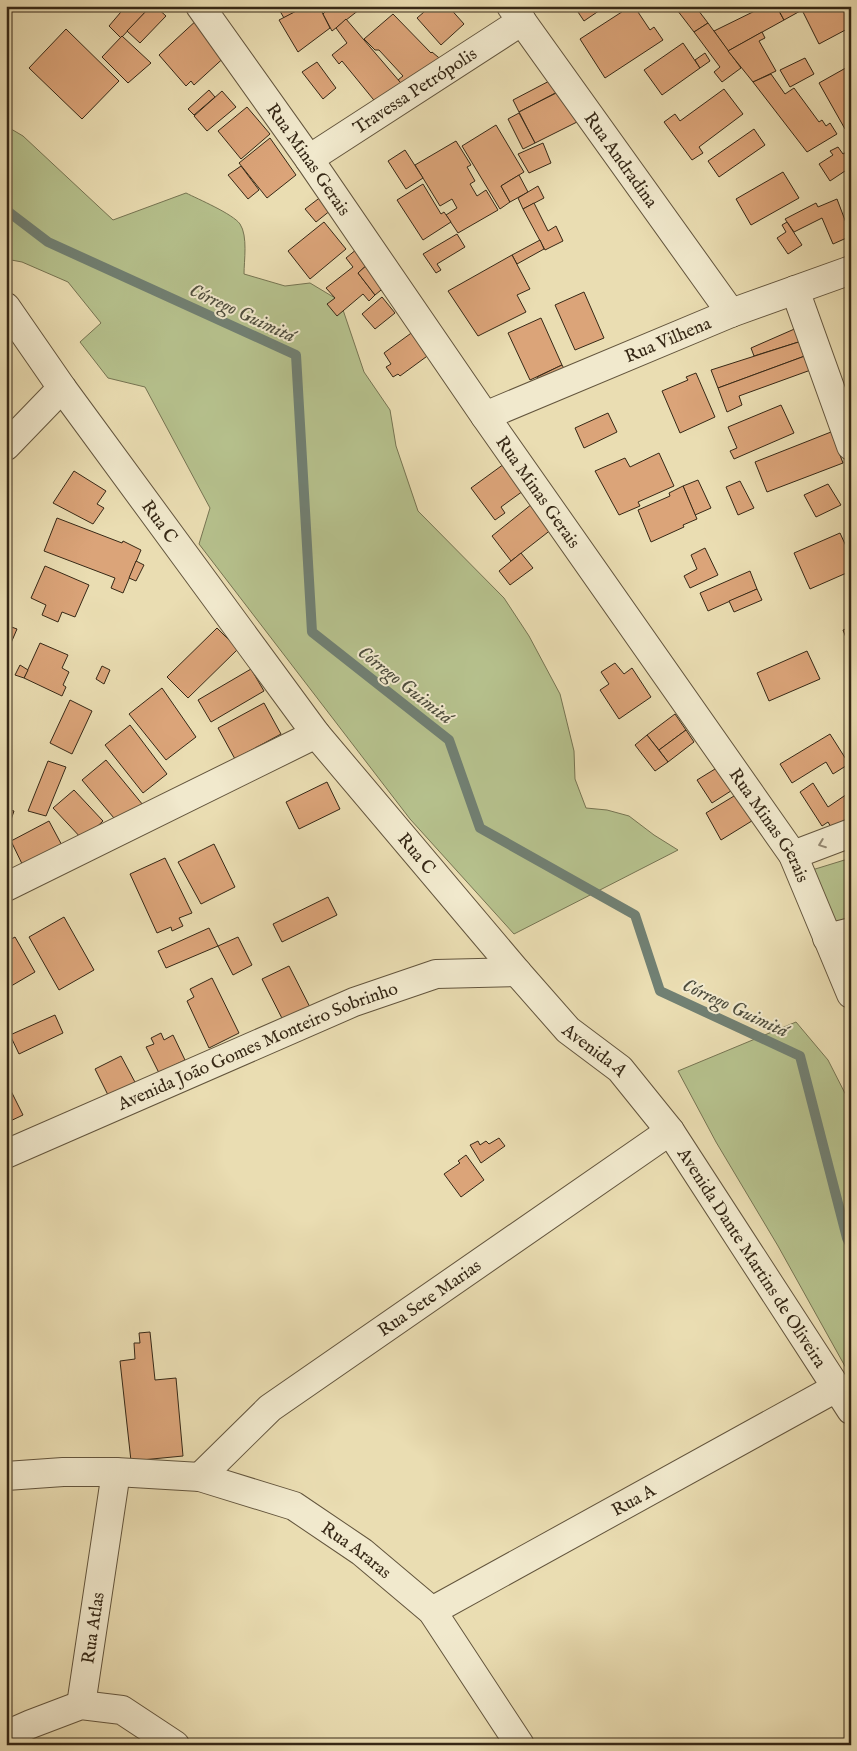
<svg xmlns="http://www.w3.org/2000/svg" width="857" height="1751" viewBox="0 0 857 1751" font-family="'IM FELL English',serif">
<rect width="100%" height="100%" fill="#eaddb2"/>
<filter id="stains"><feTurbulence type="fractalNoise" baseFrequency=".004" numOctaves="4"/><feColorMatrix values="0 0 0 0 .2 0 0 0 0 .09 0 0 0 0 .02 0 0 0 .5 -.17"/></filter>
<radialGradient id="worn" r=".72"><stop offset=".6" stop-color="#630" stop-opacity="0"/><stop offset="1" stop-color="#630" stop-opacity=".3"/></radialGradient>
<!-- green -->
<g fill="#b6c18d" stroke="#767452">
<path d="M6 126 23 136 113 220 186 193C198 199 233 214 240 224 248 236 244 261 244 274L285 286 310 283 340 301 364 372 390 410 396 446 418 511 504 598 529 636 560 694 574 751 575 779 586 808 607 810 629 816 654 835 678 850 514 934 410 819 199 544 210 508 145 387 108 378 80 342 101 323 68 282 22 262 6 259Z"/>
<path d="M851 858V924L837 928 812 870Z"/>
<path d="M796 1022 828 1060 851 1105V1377L778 1246 716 1142 678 1071Z"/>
</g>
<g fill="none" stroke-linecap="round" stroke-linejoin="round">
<!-- stream -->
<path stroke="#718073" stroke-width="10" d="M6 210 48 242 296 355 312 632 449 740 480 828 635 915 660 991 800 1056 847 1238 851 1246"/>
</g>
<!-- building -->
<g fill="#dba479" stroke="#362816">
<path d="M126 6H151L121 38 109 26Z"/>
<path d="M151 6H155L166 16 140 43 127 31Z"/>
<path d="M277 6H306L284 18Z"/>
<path d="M306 6H319L330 28 298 52 279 20Z"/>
<path d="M331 6H364L332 31 323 14Z"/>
<path d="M431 6H448L464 24 441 45 417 18Z"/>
<path d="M574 6H606L584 21Z"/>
<path d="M631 6H634L650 30 654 27 663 40 605 78 580 39Z"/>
<path d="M674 6H695L708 23 694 32Z"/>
<path d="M765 6H776L784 20 728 51 714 31Z"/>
<path d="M779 6H800L802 10 784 20 777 7Z"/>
<path d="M808 6H851V27L819 44 802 10Z"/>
<path d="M393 14 431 53 432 52 444 62 408 91 398 80 403 76 379 50H375L364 39Z"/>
<path d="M199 18 229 53 194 85 191 81 186 86 159 55Z"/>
<path d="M346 19 406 89 382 110 342 61 339 64 332 55 347 43 336 28Z"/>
<path d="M708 23 741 68 722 82 714 72 720 67 694 32Z"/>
<path d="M66 29 119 81 82 119 29 68Z"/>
<path d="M762 32 765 38 759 41 776 71 753 82 728 51Z"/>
<path d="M122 36 151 63 128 83 102 57Z"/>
<path d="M683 43 700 68 662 95 644 70Z"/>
<path d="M705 53 710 61 700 68 695 60Z"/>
<path d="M805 58 814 74 790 87 780 70Z"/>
<path d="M317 62 336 88 323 99 302 72Z"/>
<path d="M851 65V125L845 129 819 83Z"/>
<path d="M771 74 785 94 794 88 819 122 822 120 826 126 830 123 837 134 807 152 753 82Z"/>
<path d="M555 78 561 90 519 112 513 100Z"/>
<path d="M724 89 743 114 699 147 703 153 692 160 664 122 675 114 680 121Z"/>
<path d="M209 90 215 97 194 115 188 109Z"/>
<path d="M562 90 579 121 535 143 519 112Z"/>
<path d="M222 91 236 107 207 131 194 116Z"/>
<path d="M247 107 270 134 241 159 218 131Z"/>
<path d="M519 113 535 143 523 149 508 119Z"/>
<path d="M496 125 524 172 501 186 510 202 500 209 462 146Z"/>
<path d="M754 129 765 145 719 177 708 161Z"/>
<path d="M270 138 296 175 267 198 239 163Z"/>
<path d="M456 141 471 165 467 167 475 181 470 184 477 196 486 190 498 210 458 233 446 215 457 208 452 199 440 206 415 165Z"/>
<path d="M543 143 551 163 529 173 518 154Z"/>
<path d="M838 147 843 154 851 149V167L830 181 819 164 833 155 830 151Z"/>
<path d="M405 150 423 178 406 189 388 161Z"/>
<path d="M241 166 259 190 248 199 228 175Z"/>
<path d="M783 172 799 198 751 225 736 199Z"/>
<path d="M519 175 528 192 510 202 501 186Z"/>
<path d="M423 184 441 214 444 212 451 222 423 240 397 200Z"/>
<path d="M538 186 544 198 523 209 518 198Z"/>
<path d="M322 196 331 210 316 222 305 209Z"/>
<path d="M837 199 851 236 833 244 822 218 794 232 785 219 816 203 818 207Z"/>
<path d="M534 203 548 231 556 226 563 241 545 250 523 209Z"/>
<path d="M324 222 346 249 310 279 288 251Z"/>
<path d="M787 222 802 245 788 254 777 238 786 232 782 225Z"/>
<path d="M457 234 465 247 437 264 441 270 436 273 423 254Z"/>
<path d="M540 240 544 249 517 264 512 255Z"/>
<path d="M357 249 368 264 358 273 375 295 369 301 363 294 337 316 327 304 335 298 326 288 353 267 346 258Z"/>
<path d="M512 255 530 289 517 295 526 312 478 336 448 291Z"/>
<path d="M368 264 386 286 375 295 358 273Z"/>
<path d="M584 292 604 338 575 350 555 305Z"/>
<path d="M382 297 395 313 375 329 362 314Z"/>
<path d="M541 318 562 365 530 380 508 333Z"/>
<path d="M799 327 808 339 754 356 751 348Z"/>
<path d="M414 331 430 354 400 376 398 374 393 377 386 367 391 364 384 353Z"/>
<path d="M808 339 813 353 718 388 711 370Z"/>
<path d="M813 353 819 367 739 396 742 405 727 412 718 388Z"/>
<path d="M562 365 566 372 540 384 537 377Z"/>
<path d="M696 373 715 417 680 433 662 391 688 380 686 377Z"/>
<path d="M781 405 794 433 734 459 730 451 737 448 728 427Z"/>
<path d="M608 413 617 432 584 448 575 428Z"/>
<path d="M831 432 843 463 767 492 755 462Z"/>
<path d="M659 453 674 486 638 502 640 506 619 515 595 471 625 458 630 467Z"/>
<path d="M504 464 523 491 501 507 505 513 495 520 471 488Z"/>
<path d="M74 471 106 491 97 504 104 508 93 524 53 503Z"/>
<path d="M698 480 711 508 695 515 683 486Z"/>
<path d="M740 481 754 508 738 515 726 487Z"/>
<path d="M828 484 841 505 816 517 804 495Z"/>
<path d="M683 486 697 519 683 525 684 527 651 542 638 510 670 496 669 493Z"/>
<path d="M532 504 552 529 511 561 492 536Z"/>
<path d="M57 518 122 543 123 541 141 550 123 593 111 588 115 578 44 551Z"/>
<path d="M840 533 851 557V571L810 589 794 553Z"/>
<path d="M705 548 718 575 690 588 684 576 697 569 691 555Z"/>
<path d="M521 553 533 568 510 585 499 571Z"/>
<path d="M136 561 144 565 136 581 129 578Z"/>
<path d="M45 566 89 585 75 617 62 612 58 622 42 615 46 605 31 598Z"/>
<path d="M750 571 757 589 708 611 700 593Z"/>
<path d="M851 583V597L846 585Z"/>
<path d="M757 589 762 600 734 612 729 601Z"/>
<path d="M6 625 17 629 11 643 6 641Z"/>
<path d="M851 627V650L843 630Z"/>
<path d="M217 628 238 649 188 698 167 677Z"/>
<path d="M40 643 68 655 62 668 69 672 63 685 66 687 62 696 24 678Z"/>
<path d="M807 651 820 679 769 701 757 673Z"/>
<path d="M615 663 624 674 632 668 651 697 619 719 600 690 609 684 601 672Z"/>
<path d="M20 665 28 670 24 678 15 675Z"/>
<path d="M102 666 110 670 104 684 96 679Z"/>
<path d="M251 669 264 691 211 722 198 700Z"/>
<path d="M162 688 196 737 166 760 129 714Z"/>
<path d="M70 700 92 711 72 754 50 743Z"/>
<path d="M264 703 281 734 235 759 218 728Z"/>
<path d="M675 714 686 730 659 750 647 735Z"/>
<path d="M130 725 167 774 143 793 105 745Z"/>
<path d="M686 730 694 742 668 762 659 750Z"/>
<path d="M830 734 849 764 833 774 826 762 792 783 780 764Z"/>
<path d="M647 735 668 762 655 771 635 745Z"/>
<path d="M106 760 143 805 119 824 82 780Z"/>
<path d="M48 761 66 767 46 816 28 811Z"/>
<path d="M720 766 734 789 712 803 697 780Z"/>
<path d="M327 782 340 809 299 829 286 802Z"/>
<path d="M813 783 828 807 850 792 851 817 832 829 828 822 822 826 800 792Z"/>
<path d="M74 790 103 821 83 840 53 808Z"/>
<path d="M739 793 755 819 721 840 706 813Z"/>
<path d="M6 809 14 811 6 834Z"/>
<path d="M49 821 65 851 25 870 11 841Z"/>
<path d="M214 844 235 887 201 904 178 862Z"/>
<path d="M165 858 192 913 179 918 183 926 172 931 171 927 157 933 130 874Z"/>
<path d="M328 897 337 915 282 942 273 924Z"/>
<path d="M64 917 94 970 59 990 29 937Z"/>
<path d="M209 928 218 946 166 968 158 951Z"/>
<path d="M15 937 35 972 6 989V942Z"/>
<path d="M238 937 252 965 233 975 218 946Z"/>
<path d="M289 966 315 1017 288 1030 262 979Z"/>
<path d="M212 978 239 1033 209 1048 187 1001 194 997 190 989Z"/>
<path d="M55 1015 63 1033 19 1054 10 1035Z"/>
<path d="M161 1033 164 1040 173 1035 185 1060 159 1073 146 1047 154 1044 151 1038Z"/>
<path d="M121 1056 136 1084 109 1097 95 1069Z"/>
<path d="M6 1081 23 1115 6 1123Z"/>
<path d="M499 1138 505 1146 481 1163 470 1145 478 1141 480 1145 486 1141 489 1144Z"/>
<path d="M466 1155 484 1180 461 1197 444 1174 460 1163 458 1161Z"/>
<path d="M150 1332 155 1380 176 1378 183 1456 131 1461 120 1361 135 1359 134 1343H140L139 1333Z"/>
</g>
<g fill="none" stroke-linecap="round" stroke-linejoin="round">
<defs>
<g id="minor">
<path id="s1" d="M200 6 309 159 485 416 793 855 851 994"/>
<path id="s2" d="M511 6 731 313"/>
<path id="s3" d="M309 159 522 21"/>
<path d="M795 290 851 446"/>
<path id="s4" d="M6 307 62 388 316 734 517 972 568 1030 620 1069 670 1131 851 1410"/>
<path id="s5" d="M485 416 731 313 851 270"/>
<path d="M6 446 62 388"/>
<path d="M6 887 316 734"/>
<path id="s6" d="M6 1154 354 1002 436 974 517 972"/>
<path id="s7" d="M6 1476 63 1472H116L200 1477 294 1506 362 1552 432 1611 520 1745"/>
<path id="s8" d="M200 1477 270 1408 670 1131"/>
<path id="s9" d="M432 1611 836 1388"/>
<path id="s10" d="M81 1705 116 1472"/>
</g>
<g id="tertiary">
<path d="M793 855 851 833"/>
<path d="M827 938 851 932"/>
<path d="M6 1735 31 1724 81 1705 122 1710 175 1745"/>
</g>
</defs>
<!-- minor casing -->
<use href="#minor" stroke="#63553d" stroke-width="30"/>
<!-- tertiary casing -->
<use href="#tertiary" stroke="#63553d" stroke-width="30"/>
<!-- minor -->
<use href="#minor" stroke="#f1e9cd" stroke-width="28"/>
<!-- tertiary -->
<use href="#tertiary" stroke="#f1e9cd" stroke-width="28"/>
</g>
<!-- one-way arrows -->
<defs><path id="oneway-chevron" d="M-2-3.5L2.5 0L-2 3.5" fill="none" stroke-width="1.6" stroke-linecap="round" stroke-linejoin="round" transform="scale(1.25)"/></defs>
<use stroke="#948872" href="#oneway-chevron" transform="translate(822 844) rotate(159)"/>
<g text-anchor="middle" stroke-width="4" stroke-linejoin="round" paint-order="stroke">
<!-- street labels -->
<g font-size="18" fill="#362816" stroke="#f1e9cd">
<text dy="6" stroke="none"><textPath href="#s3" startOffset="126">Travessa Petrópolis</textPath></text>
<text dy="6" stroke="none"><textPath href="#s1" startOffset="188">Rua Minas Gerais</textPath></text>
<text dy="6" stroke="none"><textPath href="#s2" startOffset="189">Rua Andradina</textPath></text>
<text dy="6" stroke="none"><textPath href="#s5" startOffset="198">Rua Vilhena</textPath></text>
<text dy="6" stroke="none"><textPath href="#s1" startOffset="592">Rua Minas Gerais</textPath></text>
<text dy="6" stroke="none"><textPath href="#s4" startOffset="264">Rua C</textPath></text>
<text dy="6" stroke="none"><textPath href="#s1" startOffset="998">Rua Minas Gerais</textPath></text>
<text dy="6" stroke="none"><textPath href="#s4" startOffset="684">Rua C</textPath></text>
<text dy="6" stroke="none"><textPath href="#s6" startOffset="274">Avenida João Gomes Monteiro Sobrinho</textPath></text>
<text dy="6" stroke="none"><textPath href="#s4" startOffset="950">Avenida A</textPath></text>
<text dy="6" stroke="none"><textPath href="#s4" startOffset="1212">Avenida Dante Martins de Oliveira</textPath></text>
<text dy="6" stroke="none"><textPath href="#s8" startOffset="292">Rua Sete Marias</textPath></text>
<text dy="6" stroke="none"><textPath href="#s9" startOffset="230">Rua A</textPath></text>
<text dy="6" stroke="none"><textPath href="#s7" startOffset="369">Rua Araras</textPath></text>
<text dy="6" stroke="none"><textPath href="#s10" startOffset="78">Rua Atlas</textPath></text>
</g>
<!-- water labels -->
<g font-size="19" font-style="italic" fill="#4e4d3d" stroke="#f1e9cd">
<text transform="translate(243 312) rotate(25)" y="7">Córrego Guimitá</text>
<text transform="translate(406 684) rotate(38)" y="7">Córrego Guimitá</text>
<text transform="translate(736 1007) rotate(25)" y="7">Córrego Guimitá</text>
</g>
</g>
<!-- margin -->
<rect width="857" height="1751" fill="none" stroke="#eaddb2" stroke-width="25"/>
<rect x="8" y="8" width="842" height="1736" fill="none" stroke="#362816" stroke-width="2.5"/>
<rect x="12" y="12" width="832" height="1726" fill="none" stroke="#362816"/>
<rect width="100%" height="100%" filter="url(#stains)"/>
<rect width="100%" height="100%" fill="url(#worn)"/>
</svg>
